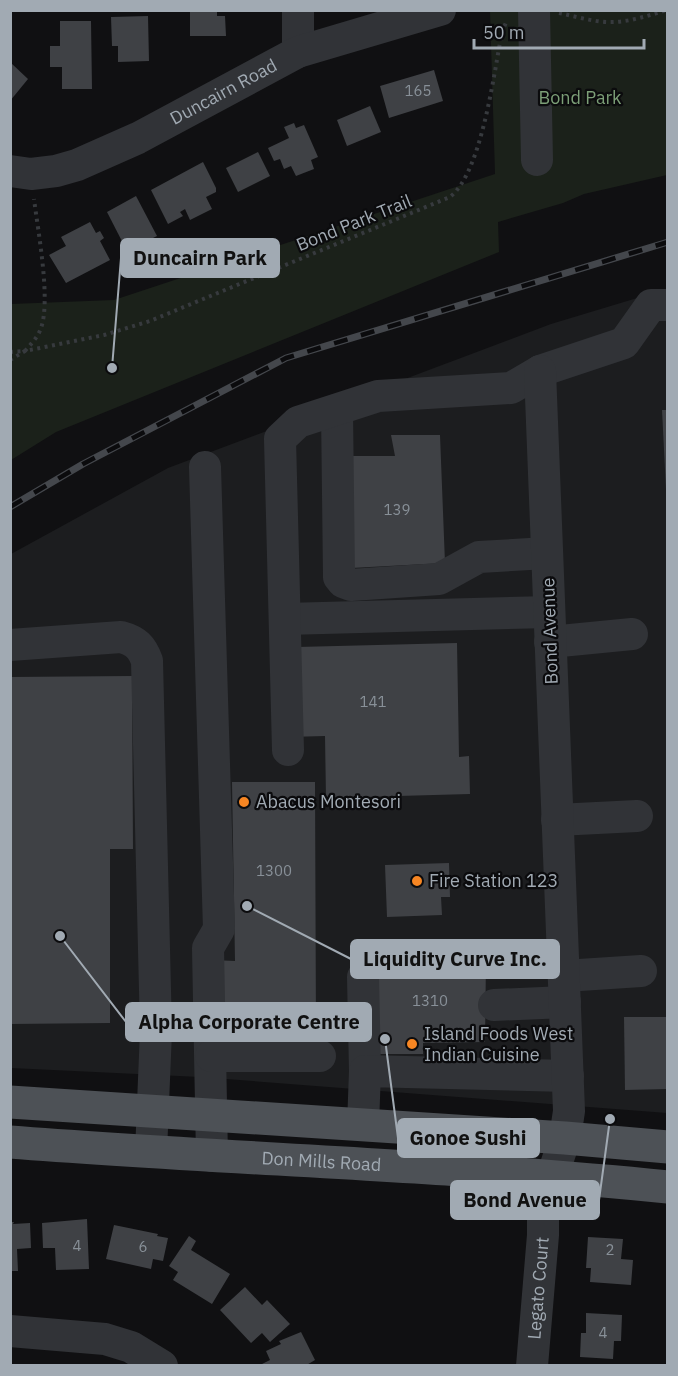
<svg xmlns="http://www.w3.org/2000/svg" width="678" height="1376" viewBox="0 0 678 1376" font-family="'IBM Plex Sans',sans-serif">
<rect width="100%" height="100%" fill="#101012"/>
<!-- built -->
<path fill="#1c1d1f" d="M667 289V1113L200 1077 11 1068V554L168 468 551 324Z"/>
<!-- green -->
<path fill="#1b211a" d="M490 11H667V175L584 194 563 203 498 222 499 252 56 432 11 460V304L114 300 495 174Z"/>
<!-- building -->
<g fill="#3f4145">
<path d="M190 10H217V16H225L226 36H190Z"/>
<path d="M148 16 149 61 118 62V46H112L111 17Z"/>
<path d="M60 21H91L92 89H62V67H50V46H60Z"/>
<path d="M10 62 28 79 10 101Z"/>
<path d="M434 70 443 101 389 118 380 86Z"/>
<path d="M370 106 381 132 347 146 337 120Z"/>
<path d="M294 123 296 128 304 125 318 157 311 160 314 169 296 176 291 166 284 169 280 159 274 161 268 148 289 138 284 127Z"/>
<path d="M258 152 270 176 238 192 226 168Z"/>
<path d="M203 162 216 188V192L206 197 212 209 190 220 185 209 180 212 183 216 168 224 151 190Z"/>
<path d="M136 196 157 236 127 251 107 212Z"/>
<path d="M90 222 96 233 100 231 104 238 100 241 110 260 66 283 49 255 66 246 61 237Z"/>
<path d="M662 410H668V489H666Z"/>
<path d="M391 435H440L445 563 351 568 349 456H395Z"/>
<path d="M457 643 459 757 469 756 470 794 326 798 325 736 288 737 297 647Z"/>
<path d="M132 676 133 849H110V1023L10 1024V677Z"/>
<path d="M232 782H315L316 1033 212 1036V960L235 961Z"/>
<path d="M449 863 450 897H441L442 915 387 917 385 865Z"/>
<path d="M486 960 485 1042 423 1043V1054H374V961Z"/>
<path d="M624 1017H668V1089L625 1090Z"/>
<path d="M87 1219 89 1269 56 1270 55 1248H43L42 1223Z"/>
<path d="M10 1222H14L13 1224 30 1223 31 1248 17 1249 18 1271H10Z"/>
<path d="M114 1225 158 1234 157 1236 168 1238 163 1261 153 1259 151 1269 106 1259Z"/>
<path d="M189 1236 196 1241 191 1250 230 1274 212 1304 173 1280 178 1272 169 1266Z"/>
<path d="M588 1237 623 1239 621 1259 633 1260 631 1285 590 1282 591 1268H586Z"/>
<path d="M245 1287 262 1305 267 1300 290 1324 270 1342 262 1333 251 1343 220 1310Z"/>
<path d="M586 1313 622 1315 621 1341H614L613 1359 580 1357 581 1333H586Z"/>
<path d="M301 1332 315 1360 305 1366H258L270 1360 266 1351 281 1344 279 1341Z"/>
</g>
<g fill="none" stroke-linecap="round" stroke-linejoin="round">
<!-- path -->
<g stroke="#373a3e" stroke-width="4" stroke-dasharray="3 4.5" stroke-linecap="butt">
<path d="M559 13C574 16 590 21 606 22 627 23 647 16 667 10"/>
<path d="M10 352 25 351C31 344 38 337 41 328 51 300 38 231 34 199"/>
<path d="M10 360 25 351 104 335 150 321 450 197C482 172 494 72 502 32L507 20"/>
</g>
<!-- minor -->
<g stroke="#313337" stroke-width="32">
<path d="M298 10V52"/>
<path d="M534 10 537 160"/>
<path id="s1" d="M10 171 31 174 56 171 77 165 138 138 298 52 440 10"/>
<path d="M337 410 339 577 343 582 351 585 439 579 479 557 547 553"/>
<path d="M205 467 219 929 208 948 212 1156"/>
<path d="M285 619 549 612"/>
<path d="M550 642 632 634"/>
<path d="M10 645 121 637C136 641 142 647 147 661L156 1031 151 1152"/>
<path d="M288 750 280 439 298 422 378 396 511 388 540 371 624 343 651 305H668"/>
<path d="M557 820 637 816"/>
<path d="M564 976 641 971"/>
<path d="M363 977 365 1071"/>
<path d="M494 1005 565 1002"/>
<path d="M211 1056H320"/>
<path d="M363 1125 365 1071 568 1076"/>
<path d="M10 1331 105 1339 131 1347 162 1366"/>
<path id="s2" d="M532 1366 543 1235V1204L565 1138 569 1111 540 371"/>
</g>
<!-- major -->
<g stroke="#4d5156" stroke-width="33">
<path d="M10 1102 565 1138 668 1147"/>
<path id="s3" d="M10 1142C229 1159 449 1165 668 1187"/>
</g>
<defs>
<path id="rail" d="M10 507 83 464 286 358 668 242"/>
</defs>
<!-- rail casing -->
<use href="#rail" stroke="#44474c" stroke-width="7"/>
<!-- rail -->
<use href="#rail" stroke="#0b0b0d" stroke-width="4.5" stroke-dasharray="14" stroke-linecap="butt"/>
</g>
<!-- markers -->
<g fill="#f78623" stroke="#0b0b0d" stroke-width="2">
<circle cx="244" cy="802" r="6"/>
<circle cx="417" cy="881" r="6"/>
<circle cx="412" cy="1044" r="6"/>
</g>
<g text-anchor="middle" stroke-width="4.5" stroke-linejoin="round" paint-order="stroke">
<!-- number labels -->
<g font-size="15" fill="#889098">
<text x="418" y="96">165</text>
<text x="397" y="515">139</text>
<text x="373" y="707">141</text>
<text x="274" y="876">1300</text>
<text x="430" y="1006">1310</text>
<text x="77" y="1251">4</text>
<text x="143" y="1252">6</text>
<text x="610" y="1255">2</text>
<text x="603" y="1338">4</text>
</g>
<!-- street labels -->
<g font-size="18" fill="#a1aab3" stroke="#0b0b0d">
<text dy="6" stroke="none"><textPath href="#s1" startOffset="232">Duncairn Road</textPath></text>
<text transform="translate(354 223) rotate(-22)" y="6">Bond Park Trail</text>
<text transform="translate(550 631) rotate(-92)" y="6">Bond Avenue</text>
<text dy="6" stroke="none"><textPath href="#s3" startOffset="312">Don Mills Road</textPath></text>
<text dy="6" stroke="none"><textPath href="#s2" startOffset="78">Legato Court</textPath></text>
</g>
<!-- park labels -->
<g font-size="18" fill="#7c9f77" stroke="#0b0b0d">
<text x="580" y="104">Bond Park</text>
</g>
<!-- poi labels -->
<g font-size="18" fill="#a1aab3" stroke="#0b0b0d" text-anchor="start">
<text x="256" y="808">Abacus Montesori</text>
<text x="429" y="887">Fire Station 123</text>
<text x="424" y="1040">Island Foods West<tspan x="424" dy="21">Indian Cuisine</tspan></text>
</g>
</g>
<!-- callouts -->
<path fill="none" stroke="#a1aab3" stroke-width="2" d="M112 368L121 258M247 906L351 959M60 936L126 1022M385 1039L398 1138M610 1119L599 1200"/>
<g fill="#a1aab3" stroke="#0b0b0d" stroke-width="2">
<circle cx="112" cy="368" r="6"/>
<circle cx="247" cy="906" r="6"/>
<circle cx="60" cy="936" r="6"/>
<circle cx="385" cy="1039" r="6"/>
<circle cx="610" cy="1119" r="6"/>
</g>
<g fill="#a1aab3" stroke="#a1aab3" stroke-width="2">
<rect x="121" y="239" width="158" height="38" rx="6"/>
<rect x="351" y="940" width="208" height="38" rx="6"/>
<rect x="126" y="1003" width="245" height="38" rx="6"/>
<rect x="398" y="1119" width="141" height="38" rx="6"/>
<rect x="451" y="1181" width="148" height="38" rx="6"/>
</g>
<g font-size="20" text-anchor="middle" font-weight="bold" fill="#111">
<text x="200" y="265">Duncairn Park</text>
<text x="455" y="966">Liquidity Curve Inc.</text>
<text x="249" y="1029">Alpha Corporate Centre</text>
<text x="468" y="1145">Gonoe Sushi</text>
<text x="525" y="1207">Bond Avenue</text>
</g>
<!-- border -->
<rect width="678" height="1376" fill="none" stroke="#a1aab3" stroke-width="24"/>
<!-- scale -->
<path d="M474 39v9h170v-9" fill="none" stroke="#a1aab3" stroke-width="3"/>
<text x="483" y="39" font-size="18" fill="#a1aab3" stroke="#0b0b0d" stroke-width="4.5" paint-order="stroke">50 m</text>
</svg>
